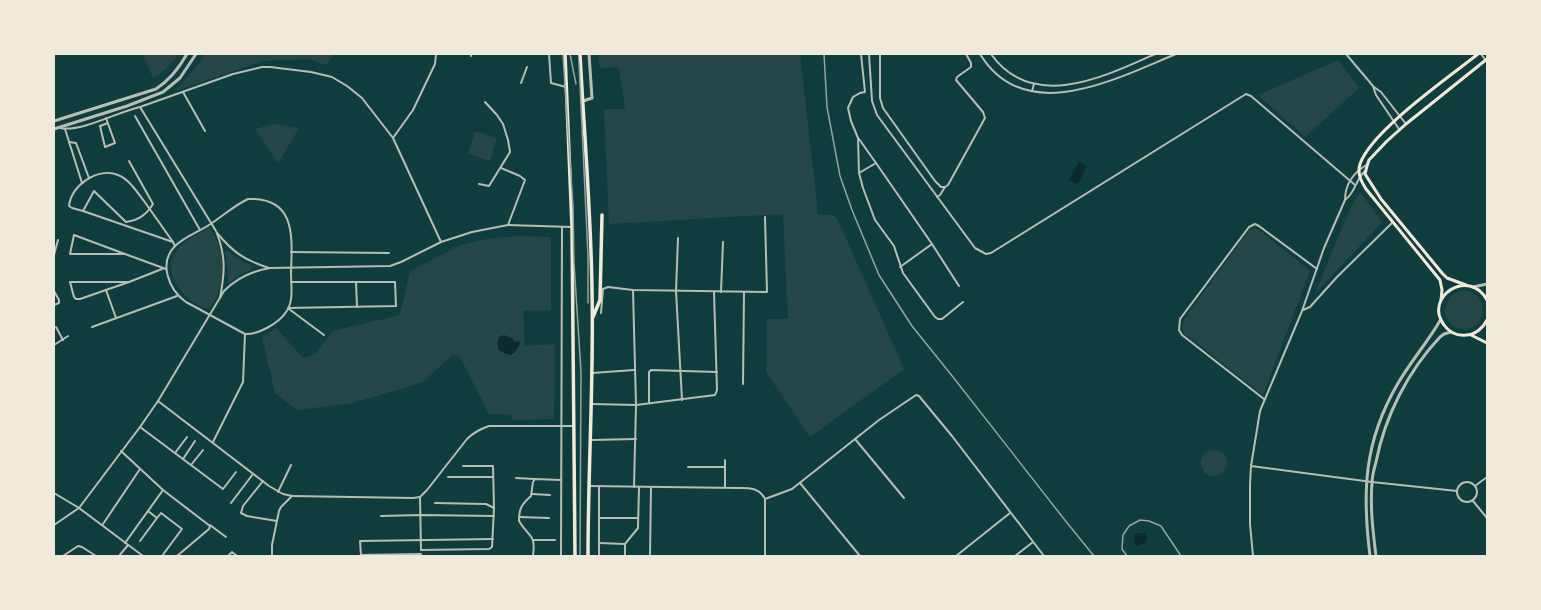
<svg xmlns="http://www.w3.org/2000/svg" width="1541" height="610" viewBox="0 0 1541 610" font-family="Merriweather,serif">
<rect width="100%" height="100%" fill="#0f3d3e"/>
<!-- green -->
<g fill="#244646">
<path d="M143 54H179L166 69 153 78Z"/>
<path d="M205 54H334L327 65 308 59 263 61 175 91 202 60Z"/>
<path d="M598 54H800L818 214 832 215 837 218 904 369 810 437 766 372 767 319H788L783 214 609 224 604 109H625L619 67 600 68Z"/>
<path d="M1338 60 1359 88 1305 137 1258 95Z"/>
<path d="M274 124 299 128 278 163 255 129Z"/>
<path d="M475 131 497 138 490 161 468 154Z"/>
<path d="M1360 192 1382 222 1314 295 1349 211Z"/>
<path d="M210 227C214 235 219 244 221 254 225 271 221 294 209 308 203 309 198 306 193 302 178 291 165 273 174 255 181 241 197 235 210 227Z"/>
<path d="M1250 229H1258L1310 271 1263 395 1184 333C1181 327 1182 324 1185 318Z"/>
<path d="M520 236 551 237V310L523 311 525 346 555 344 554 419 512 420 511 414H489L460 357 452 355 423 382 353 403 297 410 275 393 262 337 276 328 303 358 314 355 333 331 400 315 410 271 461 245 491 238Z"/>
<path d="M228 251 237 258 253 266V269L241 274 228 284V273L225 252Z"/>
<circle cx="1464" cy="310" r="19"/>
<circle cx="1214" cy="463" r="13"/>
</g>
<!-- water -->
<g fill="#0a2a2b">
<path d="M1079 162 1087 166 1078 184 1069 180Z"/>
<path d="M504 335 513 339 515 342 519 341 520 344 516 351 511 355 506 354 499 350 497 343 499 337Z"/>
<path d="M1138 533H1144L1147 537 1145 543 1137 546 1135 545C1132 540 1134 536 1138 533Z"/>
</g>
<g fill="none" stroke-linecap="round" stroke-linejoin="round">
<!-- minor -->
<g stroke="#b8beb3" stroke-width="2">
<path d="M471 54V56"/>
<path d="M549 54 551 83 566 87"/>
<path d="M861 54 865 92 860 93 853 97 848 108 851 121 858 138 859 173 863 188 875 220 894 246 903 273 935 317 938 319H942L963 302"/>
<path d="M869 54 872 101 877 115 975 248 986 254 991 253 1246 94 1251 96 1355 185"/>
<path d="M880 54V98L883 108 935 181 941 187H945L948 185 985 118 983 112 956 80 957 77 971 67V63L966 54"/>
<path d="M980 54C1025 128 1117 78 1176 54"/>
<path d="M991 54C1032 112 1104 77 1155 54"/>
<path d="M1346 54 1373 86 1376 95 1399 129"/>
<path d="M1481 54 1487 62"/>
<path d="M521 83 527 67"/>
<path d="M1374 87 1381 92 1406 124"/>
<path d="M1032 91 1034 84"/>
<path d="M183 92 205 131"/>
<path d="M140 107 233 74 262 67H270L311 72 332 77 347 86 362 98 393 138 441 242"/>
<path d="M135 116 200 230"/>
<path d="M106 118 115 143 105 147 100 126 108 123"/>
<path d="M60 128C83 132 117 112 140 107L216 231C226 256 225 272 220 298"/>
<path d="M65 129 82 183"/>
<path d="M393 138 413 110 435 64 436 54"/>
<path d="M859 139 876 163 859 173"/>
<path d="M69 142 76 143 89 178"/>
<path d="M876 163 932 244 900 267"/>
<path d="M501 168 520 176 525 180 508 225"/>
<path d="M479 184 489 186 510 152 508 140 503 124 497 115 485 102"/>
<path d="M937 197 940 195 945 187"/>
<path d="M248 199C297 197 292 238 291 273 291 285 294 302 286 312 279 323 258 335 245 334L186 302C169 290 158 263 175 246 185 236 201 231 212 223 224 215 235 205 248 199Z"/>
<path d="M1345 200C1355 193 1356 179 1365 171"/>
<path d="M83 211 94 191 126 222C139 220 146 215 153 204L129 161"/>
<path d="M217 233C233 252 244 260 269 268"/>
<path d="M678 238 676 291 682 400"/>
<path d="M173 242 83 211 72 208 69 206C71 185 98 167 118 175 129 179 137 192 144 201L173 242 175 246"/>
<path d="M932 244 959 286"/>
<path d="M291 252 389 253"/>
<path d="M125 254 74 235 70 254H125L166 269"/>
<path d="M54 255 58 240"/>
<path d="M129 282H70L74 297 76 299H80L129 282 162 269"/>
<path d="M356 282 357 307"/>
<path d="M106 290 116 318"/>
<path d="M633 290 636 405 634 487"/>
<path d="M54 291 59 300V303L54 305"/>
<path d="M721 292 723 242"/>
<path d="M288 308 396 306 395 282H291"/>
<path d="M289 309 324 335"/>
<path d="M1303 310 1310 307 1337 277 1393 222"/>
<path d="M601 313 603 289 608 287 633 290 767 292 765 217"/>
<path d="M56 327 63 340"/>
<path d="M92 327 177 296"/>
<path d="M54 345 68 336"/>
<path d="M592 373 634 370"/>
<path d="M743 384 744 292"/>
<path d="M1264 399 1182 335 1179 330 1180 319 1249 227 1255 224 1259 226 1317 269"/>
<path d="M158 401 269 486 283 494 292 496 281 507 279 511 272 545V556"/>
<path d="M649 403V372L651 370 717 372"/>
<path d="M592 404 636 405 715 395 717 390 714 292"/>
<path d="M140 427 223 489 236 472"/>
<path d="M855 439 904 498"/>
<path d="M591 440 636 439"/>
<path d="M213 442 243 382 245 334"/>
<path d="M121 451 163 490 125 543"/>
<path d="M175 453 187 437"/>
<path d="M183 459 195 441"/>
<path d="M191 465 203 450"/>
<path d="M463 466H493L494 508"/>
<path d="M1251 466 1372 482 1457 491"/>
<path d="M688 467H725V487"/>
<path d="M725 467V460"/>
<path d="M448 477H493"/>
<path d="M516 478 535 479"/>
<path d="M263 481 243 506 241 513 247 516 277 521"/>
<circle cx="1467" cy="492" r="10"/>
<path d="M800 483 860 556"/>
<path d="M590 486 737 488C748 488 759 487 765 499V556"/>
<path d="M1475 486 1487 477"/>
<path d="M599 487V556"/>
<path d="M163 490 210 526 209 529 177 556"/>
<path d="M278 492 291 465"/>
<path d="M54 493 79 508 143 556"/>
<path d="M532 494 550 495"/>
<path d="M292 496 413 498 420 497 427 490 467 439C474 432 480 429 489 426H574"/>
<path d="M420 497 421 550"/>
<path d="M765 499 792 489 879 420 916 395 919 396 952 436 1044 556"/>
<path d="M1473 501 1487 518"/>
<path d="M231 503 253 474"/>
<path d="M381 516 421 515 494 516"/>
<path d="M519 517 549 518"/>
<path d="M157 518 161 513 182 529 162 556"/>
<path d="M599 518H638"/>
<path d="M103 524 140 469"/>
<path d="M54 525 79 508 140 427 158 401 224 291C237 278 252 271 270 268L390 266 401 262 441 242 472 232 508 225 571 227"/>
<path d="M210 525 226 537"/>
<path d="M534 540H555"/>
<path d="M140 541 157 518 148 511"/>
<path d="M599 543 625 544"/>
<path d="M421 550 489 549 492 547 494 508 486 504 435 503"/>
<path d="M421 554 361 555 360 541 493 539"/>
<path d="M63 556 78 546 82 547 96 556"/>
<path d="M119 556 128 545"/>
<path d="M228 556 232 552 237 556"/>
<path d="M533 556C536 533 529 538 519 521 519 508 522 504 531 496L533 482 535 479 561 480"/>
<path d="M561 556 562 227"/>
<path d="M625 556V544L638 528 639 487"/>
<path d="M650 556 651 487"/>
<path d="M956 556 1010 513"/>
<path d="M1015 556 1033 542"/>
<path d="M1253 556 1250 524V485L1251 466 1260 411 1302 311 1324 248 1345 200C1345 184 1354 172 1368 164"/>
</g>
<!-- tertiary -->
<g stroke="#b8beb3" stroke-width="3">
<path d="M583 101 592 98 589 54"/>
<path d="M54 121 156 89C170 80 179 68 187 54"/>
<path d="M54 129 127 106 163 92 180 78 196 54"/>
<path d="M1473 287 1487 284"/>
<path d="M1370 556C1362 492 1364 442 1397 385 1410 362 1428 342 1441 319"/>
<path d="M1376 556C1373 532 1370 507 1372 483 1372 476 1374 469 1376 462 1385 416 1408 371 1440 337L1444 334 1451 332"/>
</g>
<!-- secondary -->
<g stroke="#f1e9da" stroke-width="3">
<path d="M1466 285 1447 278 1442 273 1381 199 1365 174 1367 166 1369 160 1387 141 1406 124 1487 59"/>
<path d="M1441 300 1442 290 1440 280 1366 189C1361 181 1357 173 1360 164 1371 131 1449 77 1478 54"/>
<path d="M1487 300C1469 267 1423 297 1444 325 1449 332 1457 336 1466 335 1475 335 1483 328 1487 320"/>
<path d="M1471 335 1487 343"/>
</g>
<!-- primary -->
<g stroke="#f1e9da" stroke-width="3.5">
<path d="M565 54 572 227 575 556"/>
<path d="M580 54C584 132 591 211 592 290 594 379 588 467 588 556"/>
<path d="M593 317 600 300 602 215"/>
</g>
<!-- rail -->
<g stroke="#97a49c" stroke-width="1.5">
<path d="M563 54 573 207 574 263 581 372 580 556"/>
<path d="M570 54 576 84"/>
<path d="M824 54 827 107 840 176 852 210 879 275 912 326 953 377 1064 519 1094 556"/>
<path d="M579 62 588 256V303"/>
<path d="M1127 556 1122 549 1123 535 1129 526 1140 520 1149 521 1161 526 1181 556"/>
</g>
</g>
<!-- border -->
<rect width="1541" height="610" fill="none" stroke="#f1e9da" stroke-width="110"/>
</svg>
